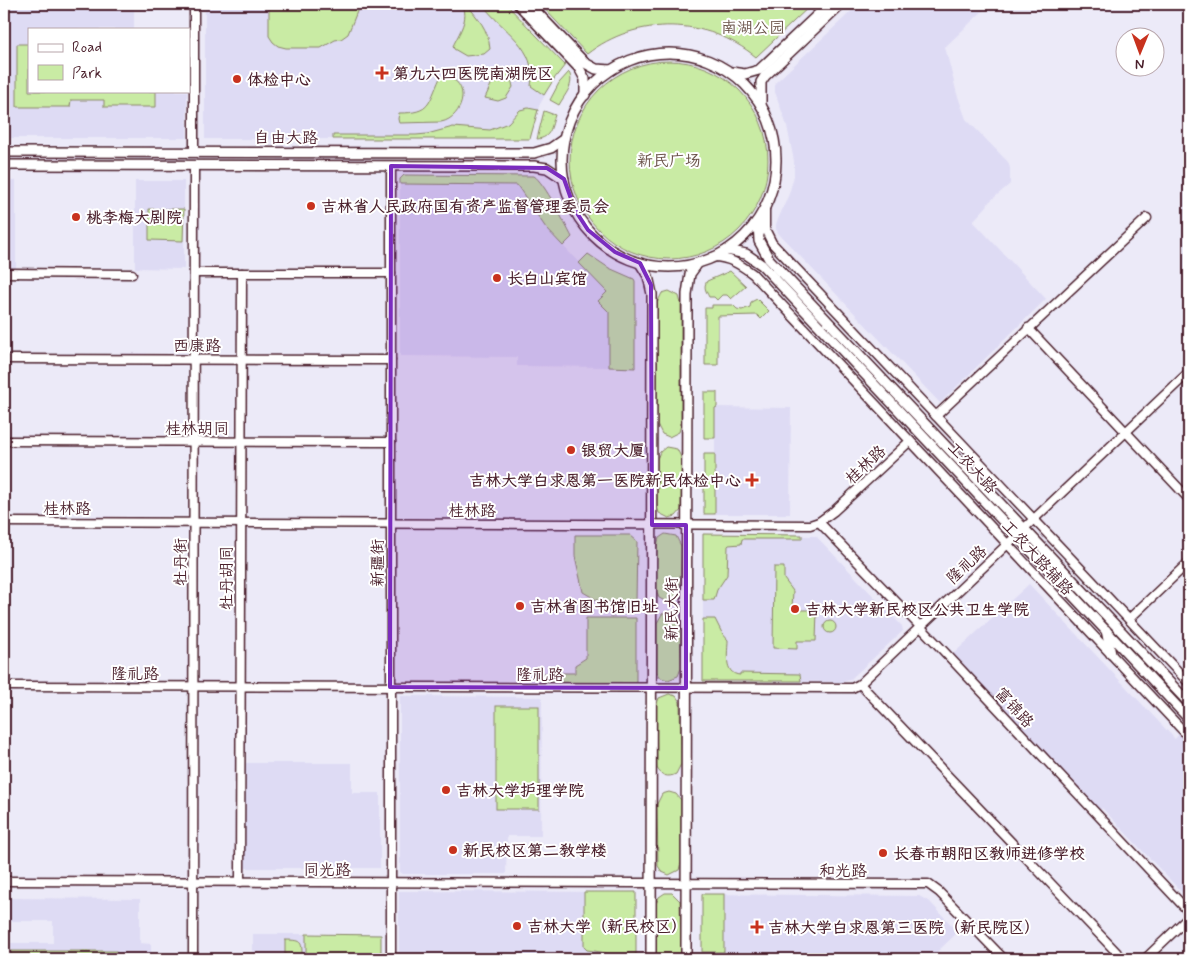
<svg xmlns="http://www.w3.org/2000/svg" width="1193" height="963" viewBox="0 0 1193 963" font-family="Mynerve,'LXGW WenKai TC',sans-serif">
<rect width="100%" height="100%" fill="#eceaf8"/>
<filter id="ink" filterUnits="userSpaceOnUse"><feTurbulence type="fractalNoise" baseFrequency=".02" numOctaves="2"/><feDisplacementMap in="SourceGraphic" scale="10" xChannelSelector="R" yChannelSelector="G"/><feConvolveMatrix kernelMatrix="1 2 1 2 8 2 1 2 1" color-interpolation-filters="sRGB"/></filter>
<g filter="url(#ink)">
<!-- built -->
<g fill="#dedbf4">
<path d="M205 4H506L565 65 554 79 539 106 530 139H205Z"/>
<path d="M859 4H990L945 47 957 94 966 119 1008 162 1010 168V184L989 202 987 206 973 221 1046 299 940 403 779 234 776 229V224L789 194 794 176V161L787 126 775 92V83Z"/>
<path d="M134 6V29H29V91H187V138H4V7Z"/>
<path d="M4 180 16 181V268H4Z"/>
<path d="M135 181H184V269L135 268Z"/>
<path d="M400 184 517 185 546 228 607 292 609 312V367L517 366V357L400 356Z"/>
<path d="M715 407 791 408 790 514H715Z"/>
<path d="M703 534 816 536 902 626 903 631 855 675 850 680 842 682 703 681Z"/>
<path d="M1029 584 1175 739 1179 734 1189 745V900L1102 808 1099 811 952 655Z"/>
<path d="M400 696 542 697 541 836H507L506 874H403L400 872Z"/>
<path d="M244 763H352V793H380V868H244Z"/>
<path d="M399 891 636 892V959H399Z"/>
<path d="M702 894 919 896 930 902 958 932 938 951 932 959H702Z"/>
<path d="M4 898 140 899V943L151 944V959H4H11V943H53V921H4Z"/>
<rect x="253" y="934" width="128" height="25"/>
</g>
<!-- green -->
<g fill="#c9eba4" stroke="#8a8568">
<path d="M269 4H360L348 34 341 39 335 40 321 48H286L278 46 273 42 269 36Z"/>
<path d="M462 4H467C478 20 488 27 490 49L484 54 466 56 454 49 453 46C459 33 470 18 462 4Z"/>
<path d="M482 4H506L565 65 554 79 544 95 531 86C538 47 503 32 482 4Z"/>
<path d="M540 4H812L756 57C707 17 637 15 587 54Z"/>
<path d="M17 44H29V91H156V107H104V100H71L70 107H17Z"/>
<circle cx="669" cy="160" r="99"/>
<path d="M499 67 510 74 513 87 506 98 498 101 485 98Z"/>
<path d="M569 72C575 85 565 94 559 105L550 100 559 83Z"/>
<path d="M443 76C473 80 464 118 441 122L399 123 398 119 399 113C431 113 428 104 440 78Z"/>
<path d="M528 108 538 110 530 139H333V135H416L427 134 453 127 490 130 508 123 520 110Z"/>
<path d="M544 111 555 115C551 127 551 138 537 139Z"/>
<path d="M404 175 534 176C544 182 565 224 572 237L563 246 546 228 517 185 400 184V179Z"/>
<path d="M149 209H184L183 241 149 240Z"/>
<path d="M588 254 609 268 634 279 635 281V368L609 367V312L598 301 607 292 579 263Z"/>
<path d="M730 271 746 286 731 299 727 295H722L717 300 714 297H709C706 291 703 287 707 281Z"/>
<path d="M669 291 679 296 681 304V425L679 432 669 437 662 434 657 424V303L662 293Z"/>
<path d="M757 299 769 311 761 319 757 315 718 316V365H705V308H712V305H733L737 309 742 310 750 307 751 302Z"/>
<path d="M704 392H717V407L715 408V438H704Z"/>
<path d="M666 447 677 449 682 459 681 510 676 516 669 518 659 513 657 506V459L660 452Z"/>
<rect x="704" y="454" width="11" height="60"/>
<path d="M665 534 676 536 681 546 680 594 676 600 669 603 659 598 656 590 657 546 659 538Z"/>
<path d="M703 534 802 535V539H742L741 544 729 545 728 546 727 575 717 590 714 600H703Z"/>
<path d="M575 535H630L637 541 636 602H600L583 592 575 556Z"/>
<path d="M774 567H784V579L793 591 792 608 798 610H817L816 641H797V649L773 648Z"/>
<path d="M669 611 676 614 680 620 681 668 678 676 668 680 661 678 657 672V623L662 614Z"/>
<path d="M586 618H636V681L633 683H544L543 681V673H575V665L586 658Z"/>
<path d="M703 619H715L722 633 728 640C728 652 723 674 740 675V673L800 674 801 681H703Z"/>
<circle cx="830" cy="627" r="6"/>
<path d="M669 694 676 696 680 702 681 764 676 774C668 778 661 776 657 768L656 706 659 698Z"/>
<rect x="496" y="706" width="43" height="103"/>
<path d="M669 792 676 794 681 800V862L679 870 669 875 662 872 658 866 657 804 662 794Z"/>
<path d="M584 892H636V959H615L609 954 601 952 587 950 584 947Z"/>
<path d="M665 893H672L680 901 681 959H656V904L659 897Z"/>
<rect x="702" y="894" width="22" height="58"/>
<path d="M306 934 381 935V959H306Z"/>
<path d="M285 940C303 940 302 942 302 959H285Z"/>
<rect x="11" y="951" width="105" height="8"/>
</g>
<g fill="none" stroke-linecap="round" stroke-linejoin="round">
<defs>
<g id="minor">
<path d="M194 4V152"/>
<path d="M765 208V229L772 243 1189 683"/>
<path d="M713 257C729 257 741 265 753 274L1189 737"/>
<path d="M4 273 132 274"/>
<path d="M194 273H391"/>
<path d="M1028 328 1189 499"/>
<path d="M4 359 391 360"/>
<path d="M936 416 1147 218"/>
<path d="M4 441 391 442"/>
<path d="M4 522 810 525 819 522 834 511 910 441"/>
<path d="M819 522 937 644 1189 912"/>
<path d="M1129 619 1189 562"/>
<path d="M860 684 1123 959"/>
<path d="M4 686 852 688 860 684 1189 372"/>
<path d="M4 881 928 884 939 892 1004 959"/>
<path d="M240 882 242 273"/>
<path d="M193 959 194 166"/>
<path d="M391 959V166"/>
<path d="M1145 959 1189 917"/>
</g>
<g id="major">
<path d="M518 4 579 68 585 79V95"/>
<path d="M529 4 585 63 596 69 611 70"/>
<circle cx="669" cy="160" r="107"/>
<path d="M731 72 745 74 759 70 829 4"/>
<path d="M761 104V82L765 76 841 4"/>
<path d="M4 152 534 153 551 148 564 139"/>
<path d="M4 165 534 166 547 168 564 179"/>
<path d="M758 221 759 241 769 259 1189 703"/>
<path d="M727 250 746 254 762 265 1189 719"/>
<path d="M640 263 648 276 652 294 651 959"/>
<path d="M1106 630 1111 654"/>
<path d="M1187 735 1189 736"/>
<path d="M686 959 687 294 690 274 698 263"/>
</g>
</defs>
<!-- minor casing -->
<use href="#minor" stroke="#4a1f2b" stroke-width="11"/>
<!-- major casing -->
<use href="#major" stroke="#4a1f2b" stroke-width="12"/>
<!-- minor -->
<use href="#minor" stroke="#fff" stroke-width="8"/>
<!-- major -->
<use href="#major" stroke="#fff" stroke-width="9"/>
</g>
</g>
<!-- marked area -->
<path fill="#7b2cbf" fill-opacity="0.2" stroke="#7b2cbf" stroke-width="4" stroke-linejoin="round" d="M391 166 547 168 564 179 575 210 588 230 615 252 640 263 651 285 652 525H686V688L390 687Z"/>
<!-- markers -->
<g fill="#c8321e" stroke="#fff" stroke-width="2">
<path d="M379.5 65.5h5v5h5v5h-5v5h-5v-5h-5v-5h5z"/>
<circle cx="237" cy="79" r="5"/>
<circle cx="311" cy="206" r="5"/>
<circle cx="76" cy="217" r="5"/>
<circle cx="497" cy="278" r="5"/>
<circle cx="571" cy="450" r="5"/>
<path d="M749.5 472.5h5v5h5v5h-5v5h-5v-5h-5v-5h5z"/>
<circle cx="520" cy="606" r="5"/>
<circle cx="795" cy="609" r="5"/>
<circle cx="446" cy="790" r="5"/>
<circle cx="453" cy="850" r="5"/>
<circle cx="883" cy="853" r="5"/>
<circle cx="517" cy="926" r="5"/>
<path d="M754.5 919.5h5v5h5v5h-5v5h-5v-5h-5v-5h5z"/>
</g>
<g text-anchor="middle" stroke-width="4" stroke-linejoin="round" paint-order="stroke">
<!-- park labels -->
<g font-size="16" fill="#6a5249" stroke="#fff">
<text x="753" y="33">南湖公园</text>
<text x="669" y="166">新民广场</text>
</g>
<!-- poi labels -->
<g font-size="16" font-weight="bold" fill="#4a1f2b" stroke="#fff" text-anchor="start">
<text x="393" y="79">第九六四医院南湖院区</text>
<text x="247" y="85">体检中心</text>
<text x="321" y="212">吉林省人民政府国有资产监督管理委员会</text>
<text x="86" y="223">桃李梅大剧院</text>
<text x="507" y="284">长白山宾馆</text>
<text x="581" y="456">银贸大厦</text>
<text x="741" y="486" text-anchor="end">吉林大学白求恩第一医院新民体检中心</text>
<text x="530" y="612">吉林省图书馆旧址</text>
<text x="805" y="615">吉林大学新民校区公共卫生学院</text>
<text x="456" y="796">吉林大学护理学院</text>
<text x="463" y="856">新民校区第二教学楼</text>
<text x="893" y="859">长春市朝阳区教师进修学校</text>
<text x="527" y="932">吉林大学（新民校区）</text>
<text x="768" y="933">吉林大学白求恩第三医院（新民院区）</text>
</g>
<!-- street labels -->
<g font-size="16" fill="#4a1f2b" stroke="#fff">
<text x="286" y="143">自由大路</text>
<text x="197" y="351">西康路</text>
<text x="197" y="434">桂林胡同</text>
<text transform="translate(865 464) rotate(-43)" y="6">桂林路</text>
<text transform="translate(973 467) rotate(47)" y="6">工农大路</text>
<text x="67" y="514">桂林路</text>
<text x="472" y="516">桂林路</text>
<text transform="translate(1038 557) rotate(47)" y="6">工农大路辅路</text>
<text transform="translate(180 562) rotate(-90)" y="6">牡丹街</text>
<text transform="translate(377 563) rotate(-90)" y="6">新疆街</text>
<text transform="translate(966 564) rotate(-43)" y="6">隆礼路</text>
<text transform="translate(226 578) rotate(-90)" y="6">牡丹胡同</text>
<text transform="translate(671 609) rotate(-90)" y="6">新民大街</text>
<text x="135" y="679">隆礼路</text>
<text x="540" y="680">隆礼路</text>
<text transform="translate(1015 707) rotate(47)" y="6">富锦路</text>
<text x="327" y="875">同光路</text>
<text x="843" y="876">和光路</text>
</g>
</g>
<!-- margin -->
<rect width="1193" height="963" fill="none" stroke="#fff" stroke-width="20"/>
<rect x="10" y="10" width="1173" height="943" fill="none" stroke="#4a1f2b" stroke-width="2" filter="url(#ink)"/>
<!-- legend -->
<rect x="28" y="28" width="162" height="65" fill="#ffffff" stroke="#b7a5aa"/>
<rect x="38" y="44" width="25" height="8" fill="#ffffff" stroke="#b7a5aa"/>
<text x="72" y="52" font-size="15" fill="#4a1f2b">Road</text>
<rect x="38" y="65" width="25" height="15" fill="#c9eba4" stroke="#b7a5aa"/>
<text x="72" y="78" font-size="15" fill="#4a1f2b">Park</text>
<!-- north arrow -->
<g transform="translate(1140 52) rotate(181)"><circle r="24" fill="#ffffff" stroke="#b7a5aa"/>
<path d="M0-4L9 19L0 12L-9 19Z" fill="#c8321e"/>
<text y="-8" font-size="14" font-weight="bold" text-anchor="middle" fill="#4a1f2b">N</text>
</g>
</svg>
